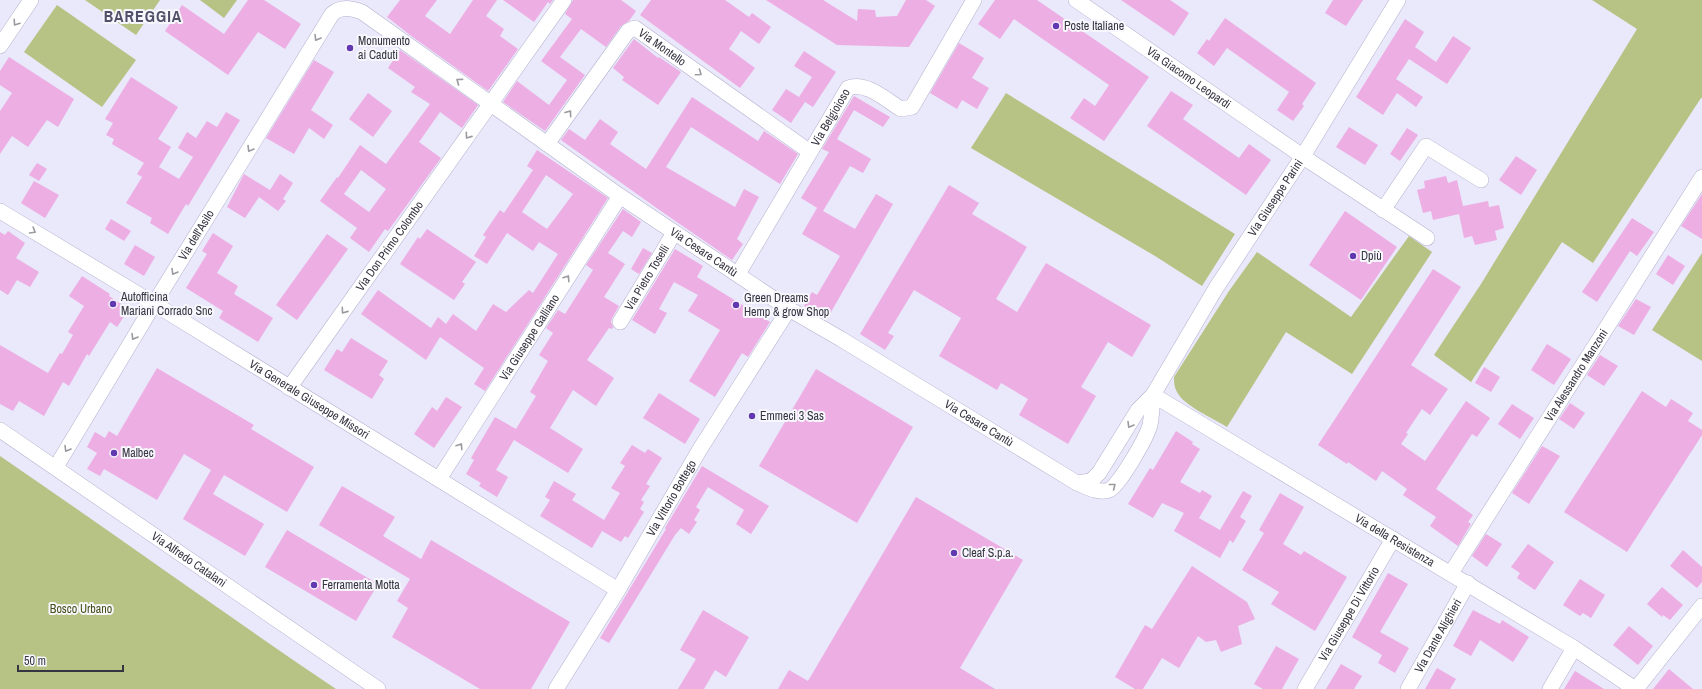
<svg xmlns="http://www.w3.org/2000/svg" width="1702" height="689" viewBox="0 0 1702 689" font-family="'Archivo Narrow',sans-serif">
<rect width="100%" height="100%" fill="#eae8fb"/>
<!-- green -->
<g fill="#b6c384">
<path d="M85 0H160L136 35Z"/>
<path d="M200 0H237L224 18Z"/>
<path d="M1592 0H1702V98H1701L1593 263 1562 242 1471 382 1434 355 1481 284 1637 29Z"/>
<path d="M57 5 136 60 102 107 24 52Z"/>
<path d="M1006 93 1235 234 1202 286 1155 256 971 148Z"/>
<path d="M1409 236 1432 252 1352 374 1286 332 1227 427C1213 418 1184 406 1177 392 1174 387 1174 382 1174 377L1229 291 1257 252 1351 317Z"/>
<path d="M1702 253V361L1652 330Z"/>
<path d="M0 456C113 533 223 613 336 689H0Z"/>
</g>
<!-- building -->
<g fill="#edaee4" fill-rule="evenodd">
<path d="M248 0H264L301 24 285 49 258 32 228 75 165 31 182 5 224 34Z"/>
<path d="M400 0H437L425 16 450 34 473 0H497L486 16 504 29 500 36 518 49 488 91 410 35 387 17Z"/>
<path d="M503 0H553L550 4 548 2 534 22Z"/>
<path d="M573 0H621L636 11 629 21 621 26 606 47 581 29 560 57 585 75 545 131 503 102 517 81 549 105 567 80 541 61 572 19 565 14Z"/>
<path d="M651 0H725L749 17 752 13 771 27 759 44 741 31 729 49 755 68 740 88 640 15Z"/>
<path d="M766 0H823L857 21 858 9 875 10 876 17 897 16 906 0H926L935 6 909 47 837 45Z"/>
<path d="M995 0H1037L1149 77 1104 141 1070 118 1084 98 1095 106 1109 85 1014 19 1000 39 978 24Z"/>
<path d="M1121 0H1170L1189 13 1174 36Z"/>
<path d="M1333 0H1363L1346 26 1325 13Z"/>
<path d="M1225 18 1316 83 1302 104 1304 106 1293 121 1277 110 1289 92 1227 48 1214 66 1197 53 1207 39 1209 41Z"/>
<path d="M1405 19 1424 32 1415 47 1436 62 1453 36 1471 48 1447 84 1409 59 1396 79 1423 97 1416 107 1397 93 1383 115 1356 97Z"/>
<path d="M634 39 658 58 659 57 681 72 658 105 622 80 624 77 613 68Z"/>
<path d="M959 43 984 58 972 78 989 88 977 109 962 100 957 109 930 93Z"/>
<path d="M400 50 478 105 462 128 440 112 419 142 441 158 388 231 385 229 369 252 350 238 357 228 320 201 337 177 338 178 360 145 386 164 430 104 411 92 415 87 388 68ZM361 170 386 189 369 212 344 194Z"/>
<path d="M804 51 836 72 813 107 805 102 791 123 772 110 786 89 799 97 812 77 794 66Z"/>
<path d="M9 57 74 99 58 127 47 120 28 147 12 136 0 154V111L12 93 0 85V71Z"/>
<path d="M314 60 334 72 311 110 333 125 324 139 309 128 294 154 266 138Z"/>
<path d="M131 77 178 107 158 139 171 147 159 167 179 179 193 157 178 148 187 132 196 138 207 121 217 127 226 112 240 120 188 206 186 204 168 234 150 223 152 218 126 203 142 177 137 174 144 163 112 144 114 139 106 135 113 123 105 119Z"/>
<path d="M1171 91 1193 105 1183 119 1239 158 1249 144 1271 160 1246 195 1147 126Z"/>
<path d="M368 93 392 111 373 137 349 119Z"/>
<path d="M854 96 890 117 883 127 854 110 837 139 871 159 863 173 850 166 823 211 855 229 876 194 893 204 827 319 804 306 812 292 817 295 840 256 802 234 817 208 819 209 801 198 829 152 822 149Z"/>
<path d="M692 97 758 141 764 131 798 154 780 184 691 127 666 167 735 207 744 189 759 197 737 239 743 244 732 260 658 209 561 140 569 129 585 140 600 119 618 132 610 144 646 169Z"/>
<path d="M1349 127 1378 145 1365 165 1336 147Z"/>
<path d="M1407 128 1418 135 1400 161 1390 154Z"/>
<path d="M537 150 608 198 485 391 474 384 484 368 440 337 426 360 361 314 378 290 431 328 438 317 446 324 453 314 476 331 493 304 506 312 529 290 533 293 558 254 539 242 533 251 507 233 487 264 474 256 486 237 483 235 500 210 504 213 533 170 527 166ZM546 175 573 194 547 229 522 212Z"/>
<path d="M1516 156 1537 170 1521 195 1499 180Z"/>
<path d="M37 163 47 169 39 181 29 175Z"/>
<path d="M244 174 270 190 280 174 293 183 283 199 286 201 278 211 259 197 245 218 227 207Z"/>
<path d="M1446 176 1448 183 1457 180 1463 206 1488 201 1489 207 1499 205 1504 228 1495 231 1497 240 1475 245 1472 236 1464 238 1459 214 1433 220 1431 211 1423 213 1417 190 1425 188 1424 181Z"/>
<path d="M34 181 59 195 45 218 21 203Z"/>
<path d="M949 185 979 203 972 214 1027 247 996 299 1017 312 1046 263 1151 325 1132 357 1108 342 1081 387 1096 396 1068 444 1019 415 1028 399 1001 383 997 390 939 356 961 318 914 290 888 333 894 336 885 350 860 334Z"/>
<path d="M1702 194V239L1681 226Z"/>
<path d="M623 209 641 222 632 237 623 231 608 253 625 264 604 297 619 306 612 318 611 322 613 327 612 329 609 328 587 360 614 378 596 406 573 390 550 428 583 449 568 473 514 440 496 470 508 477 497 497 479 486 481 483 466 474 474 460 471 458 495 417 516 429 536 396 530 392 548 361 539 355 553 333 546 328 558 310 565 314 593 270 586 265Z"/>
<path d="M1345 211 1397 247 1361 300 1309 265Z"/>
<path d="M1632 218 1654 232 1637 256 1630 251 1597 302 1582 292Z"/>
<path d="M111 219 131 231 124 241 105 229Z"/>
<path d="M427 229 476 262 462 282 465 284 454 300 400 264 418 237 420 239Z"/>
<path d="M8 231 25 243 16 258 39 272 30 287 17 280 8 295 0 290V232L5 235Z"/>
<path d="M213 233 233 246 217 273 238 286 234 294 273 318 258 342 219 318 223 311 186 288 207 254 202 251Z"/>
<path d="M327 234 348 249 297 320 276 305Z"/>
<path d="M135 245 155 257 144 276 124 264Z"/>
<path d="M643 248 652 253 639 274 631 269Z"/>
<path d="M675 249 703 266 697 277 770 322 748 357 742 353 715 397 689 381 720 330 688 311 698 295 674 282 659 309 667 313 655 334 632 320Z"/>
<path d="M1668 255 1685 266 1673 285 1656 274Z"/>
<path d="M1433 269 1461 287 1411 365 1448 389 1430 415 1422 409 1406 433 1408 434 1401 444 1425 461 1466 401 1490 418 1477 437 1472 434 1436 489 1473 515 1468 522 1471 524 1458 546 1430 526 1436 517 1403 495 1407 489 1382 471 1376 481 1348 462 1347 464 1318 445Z"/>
<path d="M82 276 110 294 109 296 129 309 117 327 110 322 89 356 87 354 69 386 63 382 44 416 19 401 13 411 0 404V345L48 373 60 353 62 354 73 335 68 332 84 306 69 296Z"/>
<path d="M1636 299 1651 307 1634 335 1618 326Z"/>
<path d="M351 338 388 361 379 375 384 379 372 399 324 370 337 349 342 352Z"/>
<path d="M1547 344 1571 359 1554 385 1531 370Z"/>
<path d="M1600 355 1618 366 1604 386 1587 375Z"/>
<path d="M1484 367 1500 377 1491 392 1475 383Z"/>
<path d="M157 368 254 425 251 429 314 467 287 512 224 475 213 494 264 524 245 556 183 519 211 470 184 454 157 500 104 469 100 476 87 469 97 453 87 447 95 432 105 438 109 431 117 436Z"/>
<path d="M816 369 913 427 857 523 759 466Z"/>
<path d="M1642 391 1666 407 1671 399 1693 413 1688 421 1702 430V435L1627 552 1564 512Z"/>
<path d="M659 393 700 419 685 444 643 418Z"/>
<path d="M446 397 462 407 434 448 414 434 432 407 437 411Z"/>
<path d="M1570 403 1585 413 1574 429 1559 419Z"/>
<path d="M1512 404 1534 418 1520 439 1498 424Z"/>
<path d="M1176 431 1193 442 1192 444 1200 449 1180 482 1200 493 1202 490 1212 496 1199 518 1220 530 1243 491 1252 496 1240 517 1246 521 1233 543 1230 540 1220 558 1174 531 1184 513 1162 503 1153 518 1128 504 1150 468 1153 470Z"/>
<path d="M632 445 645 453 648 449 662 458 646 484 650 486 641 500 644 502 640 509 644 512 628 538 625 536 621 542 602 531 592 548 540 516 550 500 545 497 554 481 576 494 572 500 604 520 620 493 611 488 625 466 620 463Z"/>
<path d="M1542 446 1560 456 1529 504 1512 493Z"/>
<path d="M702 466 769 506 751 534 736 524 744 510 708 487 696 507 700 510 694 520 697 522 689 534 681 528 675 535 609 643 600 638 666 529 665 528Z"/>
<path d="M342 486 395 517 383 536 421 559 431 540 570 622 531 689H480L392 637 408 608 397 601 410 579 319 525Z"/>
<path d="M1280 493 1304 507 1283 544 1301 555 1304 551 1347 577 1315 631 1271 604 1279 592 1242 570 1264 533 1259 530Z"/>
<path d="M916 497 1023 560 960 668 995 689H778L789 670 808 681Z"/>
<path d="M287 530 378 584 356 621 265 567Z"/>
<path d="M1486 534 1502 544 1487 567 1472 556Z"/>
<path d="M1528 544 1554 562 1535 590 1517 578 1520 573 1511 567Z"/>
<path d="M1683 550 1702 567V582L1697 588 1670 566Z"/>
<path d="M1192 566 1247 602 1255 619 1238 626 1242 644 1221 652 1216 640 1206 642 1198 636 1179 668 1162 658 1143 689H1135L1115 677 1145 625 1152 629Z"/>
<path d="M1388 573 1408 584 1380 632 1409 648 1395 673 1378 663 1382 655 1352 637Z"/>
<path d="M1580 579 1605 595 1591 618 1583 613 1580 616 1563 605Z"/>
<path d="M1662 587 1683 605 1670 620 1663 615 1662 617 1647 604Z"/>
<path d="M703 610 749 637 726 677 715 670 704 689H678L696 659 680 650Z"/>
<path d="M1473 610 1500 624 1502 620 1529 637 1513 662 1480 640 1471 656 1453 646Z"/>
<path d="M1629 626 1653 646 1638 665 1613 645Z"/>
<path d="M1276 646 1299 659 1282 689H1263L1254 684Z"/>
<path d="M1341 664 1362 676 1354 689H1326Z"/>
<path d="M1437 668 1456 679 1450 689H1425Z"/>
<path d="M1669 669 1693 689H1653Z"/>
<path d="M1575 671 1604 689H1564Z"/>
</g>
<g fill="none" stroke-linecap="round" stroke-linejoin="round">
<defs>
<g id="minor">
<path id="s1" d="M1076 0 1311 162 1427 238"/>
<path d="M0 46 31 0"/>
<path id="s2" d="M547 144 628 31 635 28 810 152"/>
<path d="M1383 210 1426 146 1481 180"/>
<path id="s3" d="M0 211 171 314 618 590"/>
<path id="s4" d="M738 274 848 88C866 81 886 100 901 109L912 107 974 0"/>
<path id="s5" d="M620 322 674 233"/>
<path id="s6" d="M289 388 564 0"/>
<path id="s7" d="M1153 395 1574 648 1635 689"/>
<path id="s8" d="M0 430 378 689"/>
<path id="s9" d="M56 467 154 304 332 14C341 6 351 8 362 12L620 196 789 309 841 339 1077 483C1087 487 1099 494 1109 490 1119 486 1147 437 1150 425 1152 415 1152 405 1153 395"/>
<path id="s10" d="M439 479 620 196"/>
<path id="s11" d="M1077 483 1091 481 1099 473 1138 410 1153 395 1216 288 1303 156 1398 0"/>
<path id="s12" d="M1451 573 1702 177"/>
<path id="s13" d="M556 689 618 590 700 449 789 309"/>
<path id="s14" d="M1305 689 1393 539"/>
<path id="s15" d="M1408 689 1468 583"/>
<path d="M1550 689 1574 648"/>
<path d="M1636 689 1702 606"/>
</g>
</defs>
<!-- minor casing -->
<use href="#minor" stroke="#b3b0cd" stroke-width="16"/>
<!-- minor -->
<use href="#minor" stroke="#fff" stroke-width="15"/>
</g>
<!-- one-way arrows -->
<defs><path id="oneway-chevron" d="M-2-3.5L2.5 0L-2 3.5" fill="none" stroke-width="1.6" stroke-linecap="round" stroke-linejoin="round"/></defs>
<g stroke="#9a9aa0">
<use href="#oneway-chevron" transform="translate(16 23) rotate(124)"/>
<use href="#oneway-chevron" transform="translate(317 38) rotate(121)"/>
<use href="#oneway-chevron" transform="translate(699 73) rotate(35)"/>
<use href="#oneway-chevron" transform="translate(459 81) rotate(-144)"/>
<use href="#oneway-chevron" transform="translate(569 113) rotate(-54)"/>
<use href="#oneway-chevron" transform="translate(468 136) rotate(125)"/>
<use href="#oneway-chevron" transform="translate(250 149) rotate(121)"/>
<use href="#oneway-chevron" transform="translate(33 231) rotate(31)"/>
<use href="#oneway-chevron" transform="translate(174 272) rotate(121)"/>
<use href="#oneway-chevron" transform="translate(567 278) rotate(-57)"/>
<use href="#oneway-chevron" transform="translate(344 311) rotate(125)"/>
<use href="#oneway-chevron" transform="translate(134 337) rotate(121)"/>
<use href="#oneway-chevron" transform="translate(1130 425) rotate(121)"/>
<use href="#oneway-chevron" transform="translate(460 446) rotate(-57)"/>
<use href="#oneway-chevron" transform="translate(67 449) rotate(121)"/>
<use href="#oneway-chevron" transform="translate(1113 486) rotate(-38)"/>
</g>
<!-- markers -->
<g fill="#6238b0" stroke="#f7f7fd" stroke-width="1.5">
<circle cx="1056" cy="26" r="4"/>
<circle cx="350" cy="48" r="4"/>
<circle cx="1353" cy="256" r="4"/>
<circle cx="113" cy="304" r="4"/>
<circle cx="736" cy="305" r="4"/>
<circle cx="752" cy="416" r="4"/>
<circle cx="114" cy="453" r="4"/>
<circle cx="954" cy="553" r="4"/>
<circle cx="314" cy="585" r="4"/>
</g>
<g text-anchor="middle" stroke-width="4" stroke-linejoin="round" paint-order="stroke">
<!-- poi labels -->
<g font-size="12" fill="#353440" stroke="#f7f7fd" text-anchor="start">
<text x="1064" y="30">Poste Italiane</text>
<text x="358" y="45">Monumento<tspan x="358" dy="14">ai Caduti</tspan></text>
<text x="1361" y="260">Dpiù</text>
<text x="121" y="301">Autofficina<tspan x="121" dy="14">Mariani Corrado Snc</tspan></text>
<text x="744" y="302">Green Dreams<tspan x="744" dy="14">Hemp &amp; grow Shop</tspan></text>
<text x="760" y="420">Emmeci 3 Sas</text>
<text x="122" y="457">Malbec</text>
<text x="962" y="557">Cleaf S.p.a.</text>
<text x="322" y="589">Ferramenta Motta</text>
</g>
<!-- street labels -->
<g font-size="12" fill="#353440" stroke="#f7f7fd">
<text dy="4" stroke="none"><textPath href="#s2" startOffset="180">Via Montello</textPath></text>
<text dy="4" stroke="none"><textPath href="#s1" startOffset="137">Via Giacomo Leopardi</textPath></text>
<text dy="4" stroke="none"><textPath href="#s4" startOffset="182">Via Belgioioso</textPath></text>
<text dy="4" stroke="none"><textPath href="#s11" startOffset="353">Via Giuseppe Parini</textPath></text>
<text dy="4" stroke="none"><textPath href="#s9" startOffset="271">Via dell'Asilo</textPath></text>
<text dy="4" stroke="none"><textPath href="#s6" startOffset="174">Via Don Primo Colombo</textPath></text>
<text dy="4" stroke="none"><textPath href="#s9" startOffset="980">Via Cesare Cantù</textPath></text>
<text dy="4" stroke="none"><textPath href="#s5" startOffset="52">Via Pietro Toselli</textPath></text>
<text dy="4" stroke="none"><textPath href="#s10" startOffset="168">Via Giuseppe Galliano</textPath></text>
<text dy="4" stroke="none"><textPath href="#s12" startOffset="234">Via Alessandro Manzoni</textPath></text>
<text dy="4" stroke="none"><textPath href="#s3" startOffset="362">Via Generale Giuseppe Missori</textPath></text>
<text dy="4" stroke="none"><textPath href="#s9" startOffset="1304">Via Cesare Cantù</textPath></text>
<text dy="4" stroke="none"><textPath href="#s13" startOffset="223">Via Vittorio Bottego</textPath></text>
<text dy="4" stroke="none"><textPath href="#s7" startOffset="282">Via della Resistenza</textPath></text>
<text dy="4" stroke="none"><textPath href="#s8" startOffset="229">Via Alfredo Catalani</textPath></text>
<text dy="4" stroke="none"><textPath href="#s14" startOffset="87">Via Giuseppe Di Vittorio</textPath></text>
<text dy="4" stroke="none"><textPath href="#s15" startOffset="61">Via Dante Alighieri</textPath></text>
</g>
<!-- park labels -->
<g font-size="12" fill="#475018" stroke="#f7f7fd">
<text x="81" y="613">Bosco Urbano</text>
</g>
<!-- district labels -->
<g font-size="16" font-weight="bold" letter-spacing="1" fill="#524f69" stroke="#f7f7fd">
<text x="143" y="22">BAREGGIA</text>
</g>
</g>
<!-- scale -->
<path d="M18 665v6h105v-6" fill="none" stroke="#353440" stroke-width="2"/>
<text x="24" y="665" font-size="12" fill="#353440" stroke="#f7f7fd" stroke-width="3" paint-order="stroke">50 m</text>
</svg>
